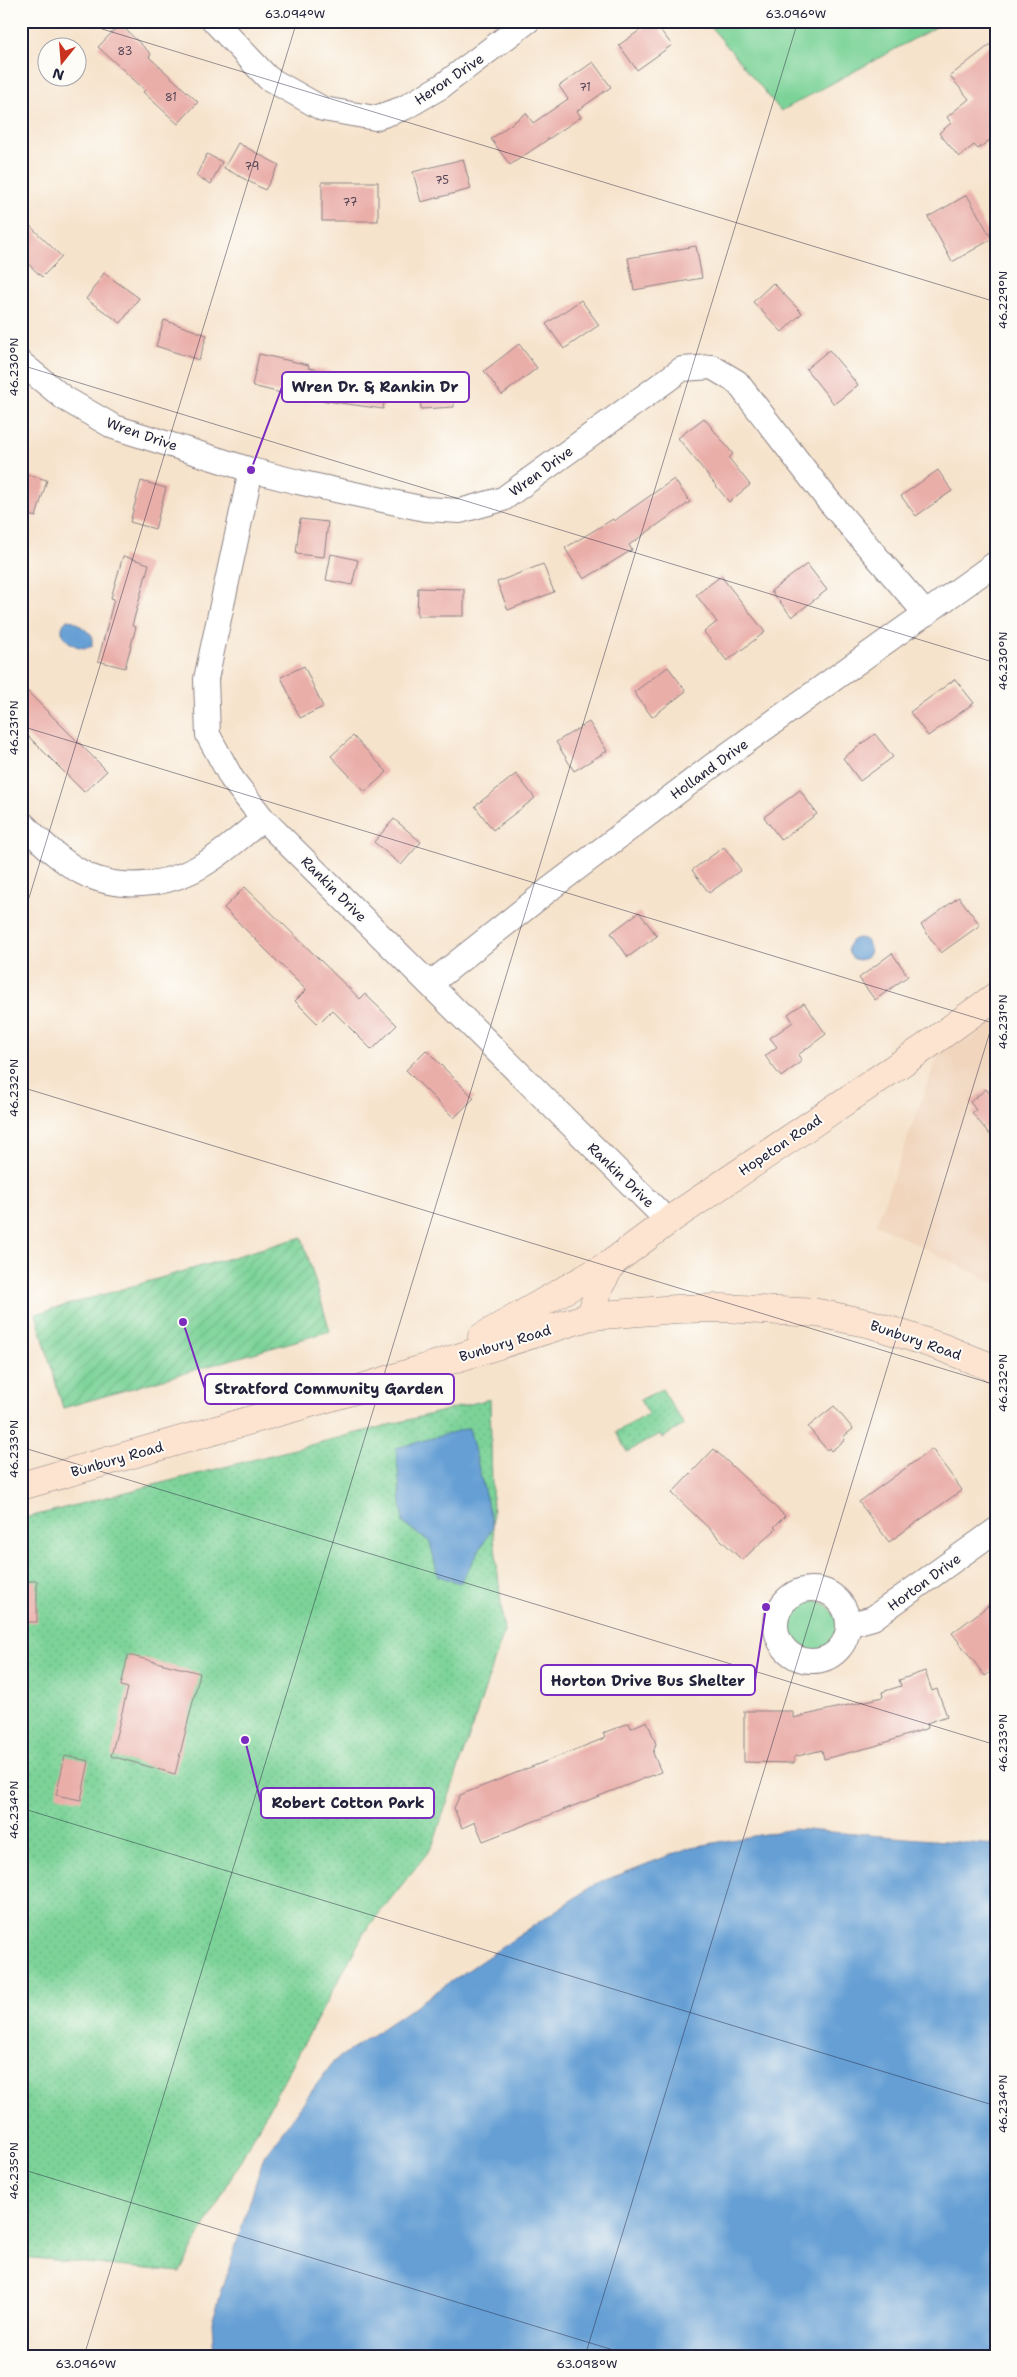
<svg xmlns="http://www.w3.org/2000/svg" width="1017" height="2377" viewBox="0 0 1017 2377" font-family="'Shantell Sans',sans-serif">
<defs>
<pattern id="park-dots" width="8" height="8" patternUnits="userSpaceOnUse" patternTransform="scale(1.25)"><rect width="8" height="8" fill="#7bd398"/><path d="M2 2h.1M6 6h.1" fill="none" stroke="#6ab584" stroke-width="1.8" stroke-linecap="round"/></pattern>
<pattern id="garden-furrows" width="10" height="10" patternUnits="userSpaceOnUse" patternTransform="scale(1.25)"><rect width="10" height="10" fill="#7bd398"/><path d="M-1 1l2-2M0 10L10 0M9 11l2-2" fill="none" stroke="#6ab584"/></pattern>
</defs>
<rect width="100%" height="100%" fill="#fdfcf7"/>
<filter id="ink" filterUnits="userSpaceOnUse"><feTurbulence type="fractalNoise" baseFrequency=".02" numOctaves="2"/><feDisplacementMap in="SourceGraphic" scale="10" xChannelSelector="R" yChannelSelector="G"/><feConvolveMatrix kernelMatrix="1 2 1 2 8 2 1 2 1" color-interpolation-filters="sRGB"/></filter>
<filter id="wash" filterUnits="userSpaceOnUse"><feTurbulence type="fractalNoise" baseFrequency=".0096" numOctaves="4" result="noise"/><feDisplacementMap in="SourceGraphic" scale="20" xChannelSelector="R" yChannelSelector="G"/><feGaussianBlur stdDeviation="1.12" result="paint"/><feColorMatrix in="noise" values="0 0 0 0 0 0 0 0 0 0 0 0 0 0 0 0 0 1.4 0 .05"/><feComposite in="paint" operator="in"/></filter>
<g filter="url(#wash)">
<rect width="100%" height="100%" fill="#f6e3cc"/>
<!-- built -->
<path fill="#f1d5bd" d="M996 999V1284L876 1224 944 1039Z"/>
<!-- grass -->
<g fill="#7bd398" stroke="#4e7a6a">
<path d="M706 21H947L781 111Z"/>
<circle cx="811" cy="1626" r="26"/>
</g>
<!-- park -->
<g fill="url(#park-dots)" stroke="#4e7a6a">
<path d="M662 1389 684 1425 662 1438 660 1434 627 1452 616 1432 648 1414 640 1400Z"/>
<path d="M490 1399 493 1527 504 1632 432 1847 365 1931 180 2272 21 2257V1519Z"/>
</g>
<!-- garden -->
<path fill="url(#garden-furrows)" stroke="#4e7a6a" d="M302 1237 330 1331 63 1408 36 1314Z"/>
<!-- water -->
<g fill="#659fd4" stroke="#446088">
<path d="M67 620 74 621 92 635V646C80 654 50 635 67 620Z"/>
<circle cx="859" cy="949" r="11"/>
<path d="M469 1428 493 1527 460 1583 438 1576 430 1542 403 1523 396 1448Z"/>
<path d="M793 1829 996 1845V2356H214L212 2322 264 2156 334 2061 595 1884 691 1847Z"/>
</g>
<g id="blocks">
<!-- building -->
<g fill="#eaaea9">
<path d="M653 21 672 45 637 70 619 45Z"/>
<path d="M120 24 151 54 149 57 198 102 178 124 143 92 145 90 98 47Z"/>
<path d="M996 40V135L978 149 974 145 959 157 939 133 951 123 947 117 969 99 950 76Z"/>
<path d="M593 62 611 87 577 111 581 117 510 165 491 139 526 113 533 123 568 99 559 86Z"/>
<path d="M238 143 279 165 265 190 224 168Z"/>
<path d="M207 154 222 162 211 184 196 176Z"/>
<path d="M463 159 471 189 421 202 413 172Z"/>
<rect x="322" y="182" width="56" height="39"/>
<path d="M967 195 992 239 952 262 928 217Z"/>
<path d="M21 217 62 257 42 277 21 257Z"/>
<path d="M696 246 702 278 634 290 628 258Z"/>
<path d="M104 273 139 298 121 323 86 299Z"/>
<path d="M773 283 802 313 782 332 753 302Z"/>
<path d="M581 300 599 325 564 349 546 324Z"/>
<path d="M164 320 207 335 199 360 156 346Z"/>
<path d="M519 344 537 368 502 395 484 371Z"/>
<path d="M829 350 858 385 834 404 806 369Z"/>
<path d="M259 354 309 365 308 368 387 380 383 409 298 397 252 386Z"/>
<path d="M453 378 454 407 421 409 419 380Z"/>
<path d="M704 418 733 454 729 458 750 485 729 502 678 438Z"/>
<path d="M938 470 952 491 916 516 901 496Z"/>
<path d="M21 473 47 480 36 517 21 513Z"/>
<path d="M674 479 690 502 629 545 632 550 584 579 565 548 613 519 614 521Z"/>
<path d="M141 481 166 488 155 529 130 522Z"/>
<path d="M300 519 328 522 324 557 296 554Z"/>
<path d="M331 554 358 560 352 585 326 580Z"/>
<path d="M123 556 149 564 132 626 136 627 125 668 98 661 114 599 111 598Z"/>
<path d="M543 564 554 592 508 610 497 582Z"/>
<path d="M807 564 827 590 792 617 771 591Z"/>
<path d="M721 576 765 632 727 661 704 632 717 622 696 595Z"/>
<path d="M418 588 464 589V616H417Z"/>
<path d="M304 666 323 707 300 718 281 677Z"/>
<path d="M668 667 686 691 652 717 634 692Z"/>
<path d="M955 679 974 703 928 736 910 712Z"/>
<path d="M21 685 107 771 84 792 21 729Z"/>
<path d="M589 722 607 751 574 771 556 742Z"/>
<path d="M875 734 893 757 860 781 843 758Z"/>
<path d="M353 736 387 772 365 792 331 756Z"/>
<path d="M516 774 535 798 493 830 475 806Z"/>
<path d="M800 790 817 814 781 840 764 817Z"/>
<path d="M394 819 421 842 401 865 374 842Z"/>
<path d="M724 847 741 870 709 893 692 870Z"/>
<path d="M245 887 360 999 365 994 397 1025 372 1050 332 1010 318 1024 295 1001 306 990 224 908Z"/>
<path d="M959 897 980 925 941 953 921 925Z"/>
<path d="M639 912 657 936 628 957 611 933Z"/>
<path d="M892 953 908 976 875 1000 859 978Z"/>
<path d="M804 1003 826 1034 798 1055 802 1061 781 1077 765 1056 777 1047 770 1038 793 1022 788 1014Z"/>
<path d="M426 1050 474 1098 454 1118 406 1070Z"/>
<path d="M986 1089 996 1101V1142L972 1113 976 1110 970 1102Z"/>
<path d="M834 1406 853 1429 843 1437 845 1440 831 1451 829 1448 827 1450 808 1427Z"/>
<path d="M714 1449 785 1516 774 1527 776 1529 742 1560 672 1493Z"/>
<path d="M932 1449 962 1490 889 1542 859 1502Z"/>
<rect x="21" y="1581" width="16" height="41"/>
<path d="M996 1600V1668L985 1676 952 1633Z"/>
<path d="M128 1655 200 1673 175 1774 111 1756 128 1688 121 1686Z"/>
<path d="M925 1671 932 1691 937 1689 947 1716 927 1723 928 1728 875 1746 824 1759 822 1750 794 1757V1763L744 1762V1711H793V1718L883 1697 882 1692 901 1686 899 1680Z"/>
<path d="M647 1721 656 1744 653 1753 661 1772 483 1841 475 1822 462 1828 454 1808 460 1795 605 1738 603 1733 629 1723 631 1728Z"/>
<path d="M65 1756 89 1761 81 1800 56 1795Z"/>
</g>
</g>
</g>
<g filter="url(#ink)">
<use href="#blocks" fill-opacity="0" stroke="#8c8284" stroke-width="1"/>
<g fill="none" stroke-linecap="round" stroke-linejoin="round">
<defs>
<g id="street">
<path d="M214 21 268 78 323 109 375 118 404 108 442 86 528 21"/>
<path d="M21 363 64 398 114 427 251 470 298 482 425 509 460 511 503 499 682 369 712 367 737 382 828 500 926 614"/>
<path d="M251 470 206 679 208 735 232 779 263 819 668 1221"/>
<path d="M21 822C40 841 64 865 89 876 128 892 175 884 209 861 228 849 245 833 263 819"/>
<path d="M430 984 551 888 712 766 996 563"/>
<circle cx="812" cy="1625" r="36"/>
<path d="M848 1625 873 1618 996 1530"/>
</g>
<g id="secondary">
<path d="M591 1316 599 1287 613 1262 668 1221 924 1048 996 996"/>
<path d="M482 1337 612 1263"/>
<path d="M21 1486 352 1391 591 1316 676 1309 722 1308 818 1313 871 1324 941 1347 996 1369"/>
</g>
</defs>
<!-- street casing -->
<use href="#street" stroke="#8c8284" stroke-width="26"/>
<!-- secondary casing -->
<use href="#secondary" stroke="#8c8284" stroke-width="29"/>
<!-- street -->
<use href="#street" stroke="#fff" stroke-width="24"/>
<!-- secondary -->
<use href="#secondary" stroke="#fde4d0" stroke-width="28"/>
</g>
</g>
<!-- ticks -->
<path fill="none" stroke="#22223b" stroke-width="1" stroke-opacity="0.45" d="M76 21 996 302M21 365 996 663M21 726 996 1024M21 924 297 21M21 1087 996 1385M21 1447 996 1745M21 1808 996 2106M21 2169 633 2356M84 2356 798 21M585 2356 996 1012"/>
<g text-anchor="middle" stroke-width="4" stroke-linejoin="round" paint-order="stroke">
<!-- number labels -->
<g font-size="11" fill="#544556">
<text x="125" y="55">83</text>
<text x="585" y="91">71</text>
<text x="171" y="101">81</text>
<text x="252" y="170">79</text>
<text x="442" y="184">75</text>
<text x="350" y="206">77</text>
</g>
<!-- street labels -->
<g font-size="14" fill="#22223b" stroke="#fdfcf7">
<text transform="translate(449 79) rotate(-34)" y="5">Heron Drive</text>
<text transform="translate(142 434) rotate(19)" y="5">Wren Drive</text>
<text transform="translate(541 471) rotate(-36)" y="5">Wren Drive</text>
<text transform="translate(709 769) rotate(-36)" y="5">Holland Drive</text>
<text transform="translate(334 889) rotate(45)" y="5">Rankin Drive</text>
<text transform="translate(780 1145) rotate(-34)" y="5">Hopeton Road</text>
<text transform="translate(621 1175) rotate(44)" y="5">Rankin Drive</text>
<text transform="translate(916 1340) rotate(19)" y="5">Bunbury Road</text>
<text transform="translate(505 1343) rotate(-17)" y="5">Bunbury Road</text>
<text transform="translate(117 1459) rotate(-16)" y="5">Bunbury Road</text>
<text transform="translate(924 1582) rotate(-36)" y="5">Horton Drive</text>
</g>
</g>
<!-- callouts -->
<path fill="none" stroke="#7b2cbf" stroke-width="2" d="M251 470L282 387M183 1322L205 1389M766 1607L755 1680M245 1740L261 1803"/>
<g fill="#7b2cbf" stroke="#fdfcf7" stroke-width="2">
<circle cx="251" cy="470" r="5"/>
<circle cx="183" cy="1322" r="5"/>
<circle cx="766" cy="1607" r="5"/>
<circle cx="245" cy="1740" r="5"/>
</g>
<g fill="#fdfcf7" stroke="#7b2cbf" stroke-width="2">
<rect x="282" y="372" width="187" height="30" rx="5"/>
<rect x="205" y="1374" width="249" height="30" rx="5"/>
<rect x="541" y="1665" width="214" height="30" rx="5"/>
<rect x="261" y="1788" width="173" height="30" rx="5"/>
</g>
<g font-size="15" text-anchor="middle" font-weight="bold" fill="#22223b">
<text x="375" y="392">Wren Dr. &amp; Rankin Dr</text>
<text x="329" y="1394">Stratford Community Garden</text>
<text x="648" y="1686">Horton Drive Bus Shelter</text>
<text x="348" y="1808">Robert Cotton Park</text>
</g>
<!-- margin -->
<rect width="1017" height="2377" fill="none" stroke="#fdfcf7" stroke-width="55"/>
<!-- north arrow -->
<g transform="translate(62 62) rotate(197)"><circle r="24" fill="#fdfcf7" stroke="#a5a5ac"/>
<path d="M0-4L9 19L0 12L-9 19Z" fill="#c8321e"/>
<text y="-8" font-size="14" font-weight="bold" text-anchor="middle" fill="#22223b">N</text>
</g>
<rect x="28" y="28" width="962" height="2322" fill="none" stroke="#22223b" stroke-width="2"/>
<g font-size="12" text-anchor="middle" fill="#22223b">
<text x="295" y="18">63.094°W</text>
<text x="796" y="18">63.096°W</text>
<text transform="translate(1003 300) rotate(-90)" y="4">46.229°N</text>
<text transform="translate(14 367) rotate(-90)" y="4">46.230°N</text>
<text transform="translate(1003 661) rotate(-90)" y="4">46.230°N</text>
<text transform="translate(14 728) rotate(-90)" y="4">46.231°N</text>
<text transform="translate(1003 1022) rotate(-90)" y="4">46.231°N</text>
<text transform="translate(14 1088) rotate(-90)" y="4">46.232°N</text>
<text transform="translate(1003 1383) rotate(-90)" y="4">46.232°N</text>
<text transform="translate(14 1449) rotate(-90)" y="4">46.233°N</text>
<text transform="translate(1003 1743) rotate(-90)" y="4">46.233°N</text>
<text transform="translate(14 1810) rotate(-90)" y="4">46.234°N</text>
<text transform="translate(1003 2104) rotate(-90)" y="4">46.234°N</text>
<text transform="translate(14 2171) rotate(-90)" y="4">46.235°N</text>
<text x="86" y="2368">63.096°W</text>
<text x="587" y="2368">63.098°W</text>
</g>
</svg>
